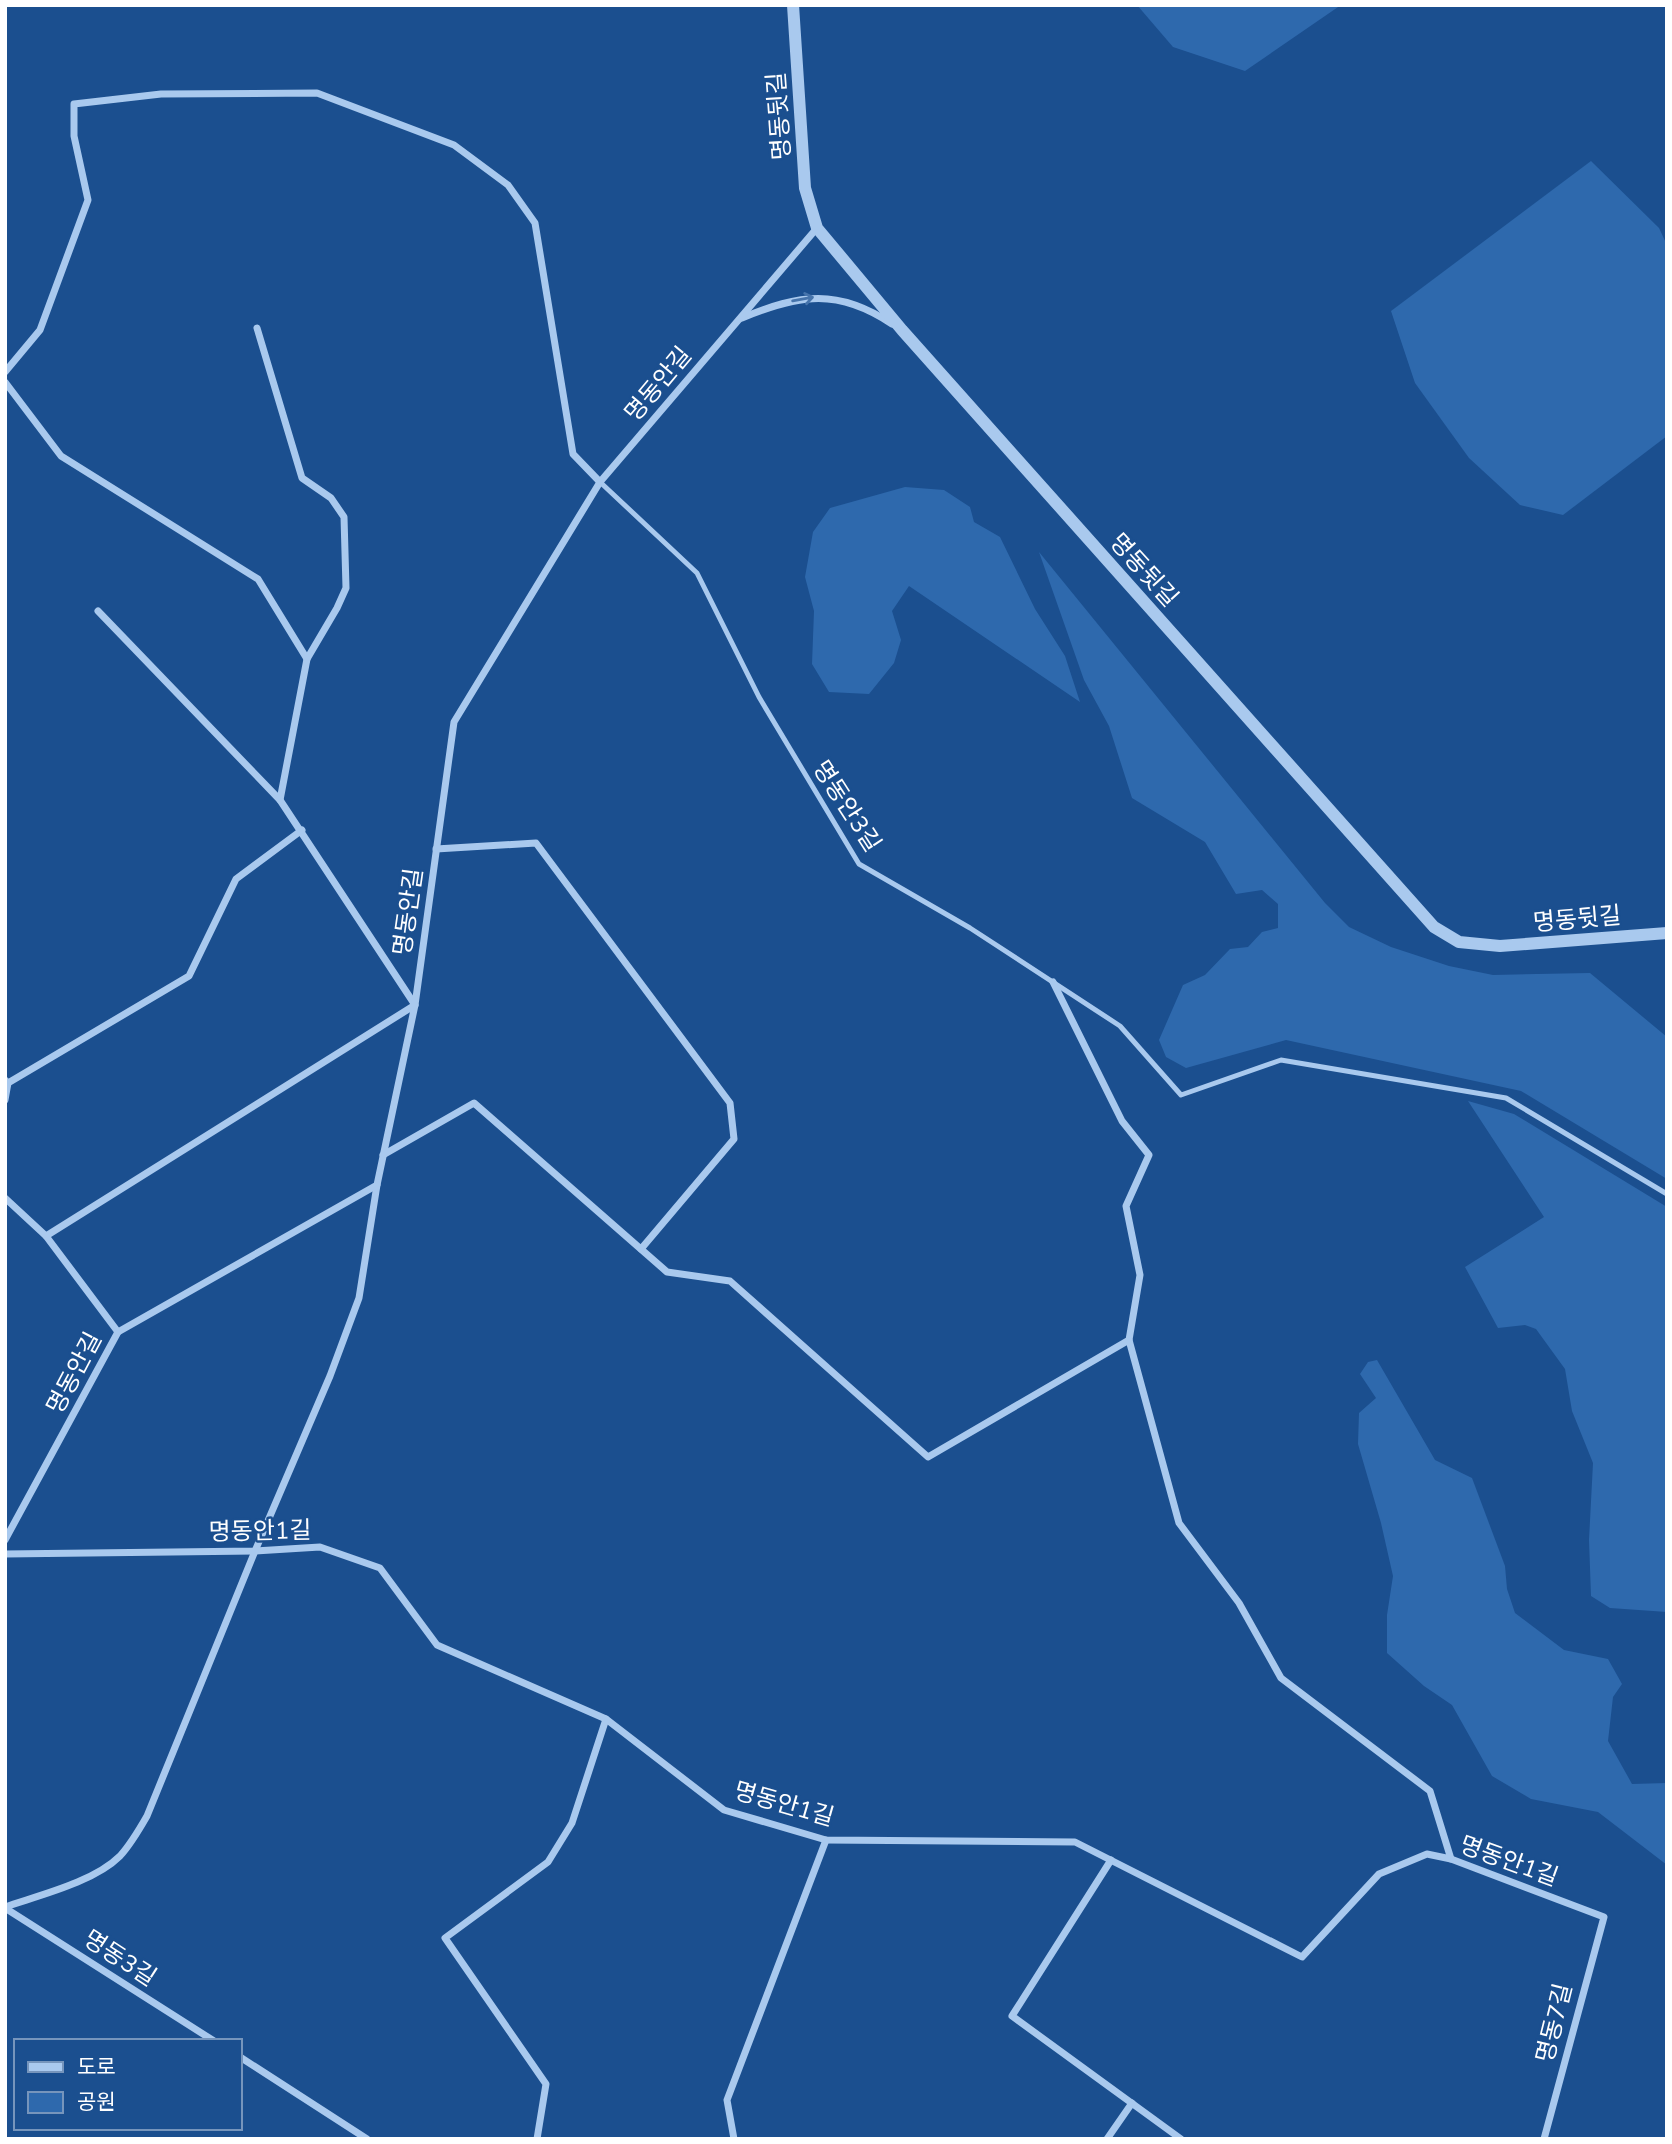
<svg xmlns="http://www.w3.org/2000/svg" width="1672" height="2144" viewBox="0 0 1672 2144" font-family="'Nunito Sans','Noto Sans KR',sans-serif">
<rect width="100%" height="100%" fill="#1b4f8f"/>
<!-- green -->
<g fill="#2e69ad">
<path d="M1137 5H1341L1245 71 1173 47Z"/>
<path d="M1591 161 1659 228 1667 245V436L1563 515 1520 505 1469 458 1415 383 1391 311Z"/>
<path d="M905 487 944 490 970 507 974 522 1000 537 1035 609 1065 656 1080 702 909 586 892 611 901 640 894 663 869 694 829 692 812 664 814 611 805 577 813 532 830 508Z"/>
<path d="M1039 552 1325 903 1349 927 1391 947 1449 966 1493 975 1590 973 1667 1037V1179L1521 1091 1286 1040 1186 1068 1166 1057 1159 1040 1183 985 1205 975 1230 949 1248 947 1262 932 1278 928V904L1262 890 1236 894 1205 842 1132 798 1109 726 1084 680Z"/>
<path d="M1468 1101 1514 1114 1667 1207V1612L1610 1608 1591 1596 1589 1540 1593 1463 1572 1411 1565 1369 1536 1329 1525 1325 1498 1328 1465 1267 1544 1217Z"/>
<path d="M1377 1360 1435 1460 1472 1478 1505 1566 1507 1589 1515 1613 1564 1650 1608 1659 1622 1684 1613 1697 1608 1741 1632 1784 1667 1783V1865L1598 1812 1531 1799 1492 1776 1452 1705 1424 1686 1387 1653V1615L1393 1576 1381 1523 1358 1444 1359 1413 1376 1398 1360 1374 1368 1362Z"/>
</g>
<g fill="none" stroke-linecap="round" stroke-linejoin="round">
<!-- service -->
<path stroke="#a9c9ee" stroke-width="5" d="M600 482 697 573 759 697 859 864 970 928 1120 1026 1181 1095 1281 1060 1506 1098 1667 1194"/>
<!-- minor -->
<g stroke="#a9c9ee" stroke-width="7">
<path d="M742 318C800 294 838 288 892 324"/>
<path d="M257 328 302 478 331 498 344 517 346 588 337 608 307 659"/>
<path d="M5 372 40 330 88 200 74 136V104L161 94 317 93 454 145 508 185 535 223 573 454 600 482"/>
<path d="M5 382 61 456 258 579 307 659 280 800 415 1005 46 1236 118 1332"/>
<path d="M98 611 280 800"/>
<path d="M436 849 536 843 730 1103 734 1139 641 1249"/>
<path d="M5 1080 8 1083 189 976 236 879 302 830"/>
<path d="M5 1100 8 1083"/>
<path d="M383 1155 474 1103 667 1272 730 1281 928 1457 1129 1340 1140 1275 1126 1206 1149 1155 1122 1121 1053 982"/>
<path d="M5 1198 46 1236"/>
<path d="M1129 1340 1179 1523 1239 1603 1281 1678 1430 1791 1451 1859"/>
<path d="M5 1540 118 1332 377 1185 415 1005 454 722 600 482 817 228"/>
<path d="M5 1554 255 1551 320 1547 380 1568 437 1645 606 1719 724 1810 826 1840 1075 1842 1302 1957 1379 1874 1427 1854 1451 1859 1604 1917 1544 2139"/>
<path d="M1111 1860 1012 2016 1181 2139"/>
<path d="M5 1907C40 1895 94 1882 120 1856 131 1844 139 1830 147 1816L255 1551 330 1376 359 1298 377 1185"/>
<path d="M5 1908 214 2041"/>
<path d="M240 2057 367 2139"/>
<path d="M537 2139 546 2084 445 1938 548 1862 572 1823 606 1719"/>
<path d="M734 2139 727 2100 826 1840"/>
<path d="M1107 2139 1132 2103"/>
</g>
<!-- tertiary -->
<path stroke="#a9c9ee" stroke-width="12" d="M793 5 805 188 817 228 902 330 1434 927 1459 942 1500 946 1667 933"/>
</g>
<!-- one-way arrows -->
<defs><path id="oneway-shaft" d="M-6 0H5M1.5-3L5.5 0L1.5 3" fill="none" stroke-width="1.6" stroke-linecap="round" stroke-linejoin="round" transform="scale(1.75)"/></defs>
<use stroke="#4674ac" href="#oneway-shaft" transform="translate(803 299) rotate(-10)"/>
<g text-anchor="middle" stroke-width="5" stroke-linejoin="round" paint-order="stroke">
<!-- street labels -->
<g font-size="24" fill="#fff" stroke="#1b4f8f">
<text transform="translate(779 116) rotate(-94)" y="8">명동뒷길</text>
<text transform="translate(658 384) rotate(-50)" y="8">명동안길</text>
<text transform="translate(1144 570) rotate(48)" y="8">명동뒷길</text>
<text transform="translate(847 806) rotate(57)" y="8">명동안3길</text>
<text transform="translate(408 912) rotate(-82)" y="8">명동안길</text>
<text transform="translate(1577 919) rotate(-5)" y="8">명동뒷길</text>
<text transform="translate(74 1373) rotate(-62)" y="8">명동안길</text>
<text transform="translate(260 1531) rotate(-1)" y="8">명동안1길</text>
<text transform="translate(784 1804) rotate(16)" y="8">명동안1길</text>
<text transform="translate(1509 1861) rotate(20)" y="8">명동안1길</text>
<text transform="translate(120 1958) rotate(33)" y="8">명동3길</text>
<text transform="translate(1554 2023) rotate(-76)" y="8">명동7길</text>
</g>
</g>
<!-- border -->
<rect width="1672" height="2144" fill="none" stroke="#ffffff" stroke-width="14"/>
<!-- legend -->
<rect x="14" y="2039" width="228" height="91" fill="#1b4f8f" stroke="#7695bc" stroke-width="2"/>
<rect x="28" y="2062" width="35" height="10" fill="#a9c9ee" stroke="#7695bc" stroke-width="2"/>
<text x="77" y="2074" font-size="21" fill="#ffffff">도로</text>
<rect x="28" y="2092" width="35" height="21" fill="#2e69ad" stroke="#7695bc" stroke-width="2"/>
<text x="77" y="2109" font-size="21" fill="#ffffff">공원</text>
</svg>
